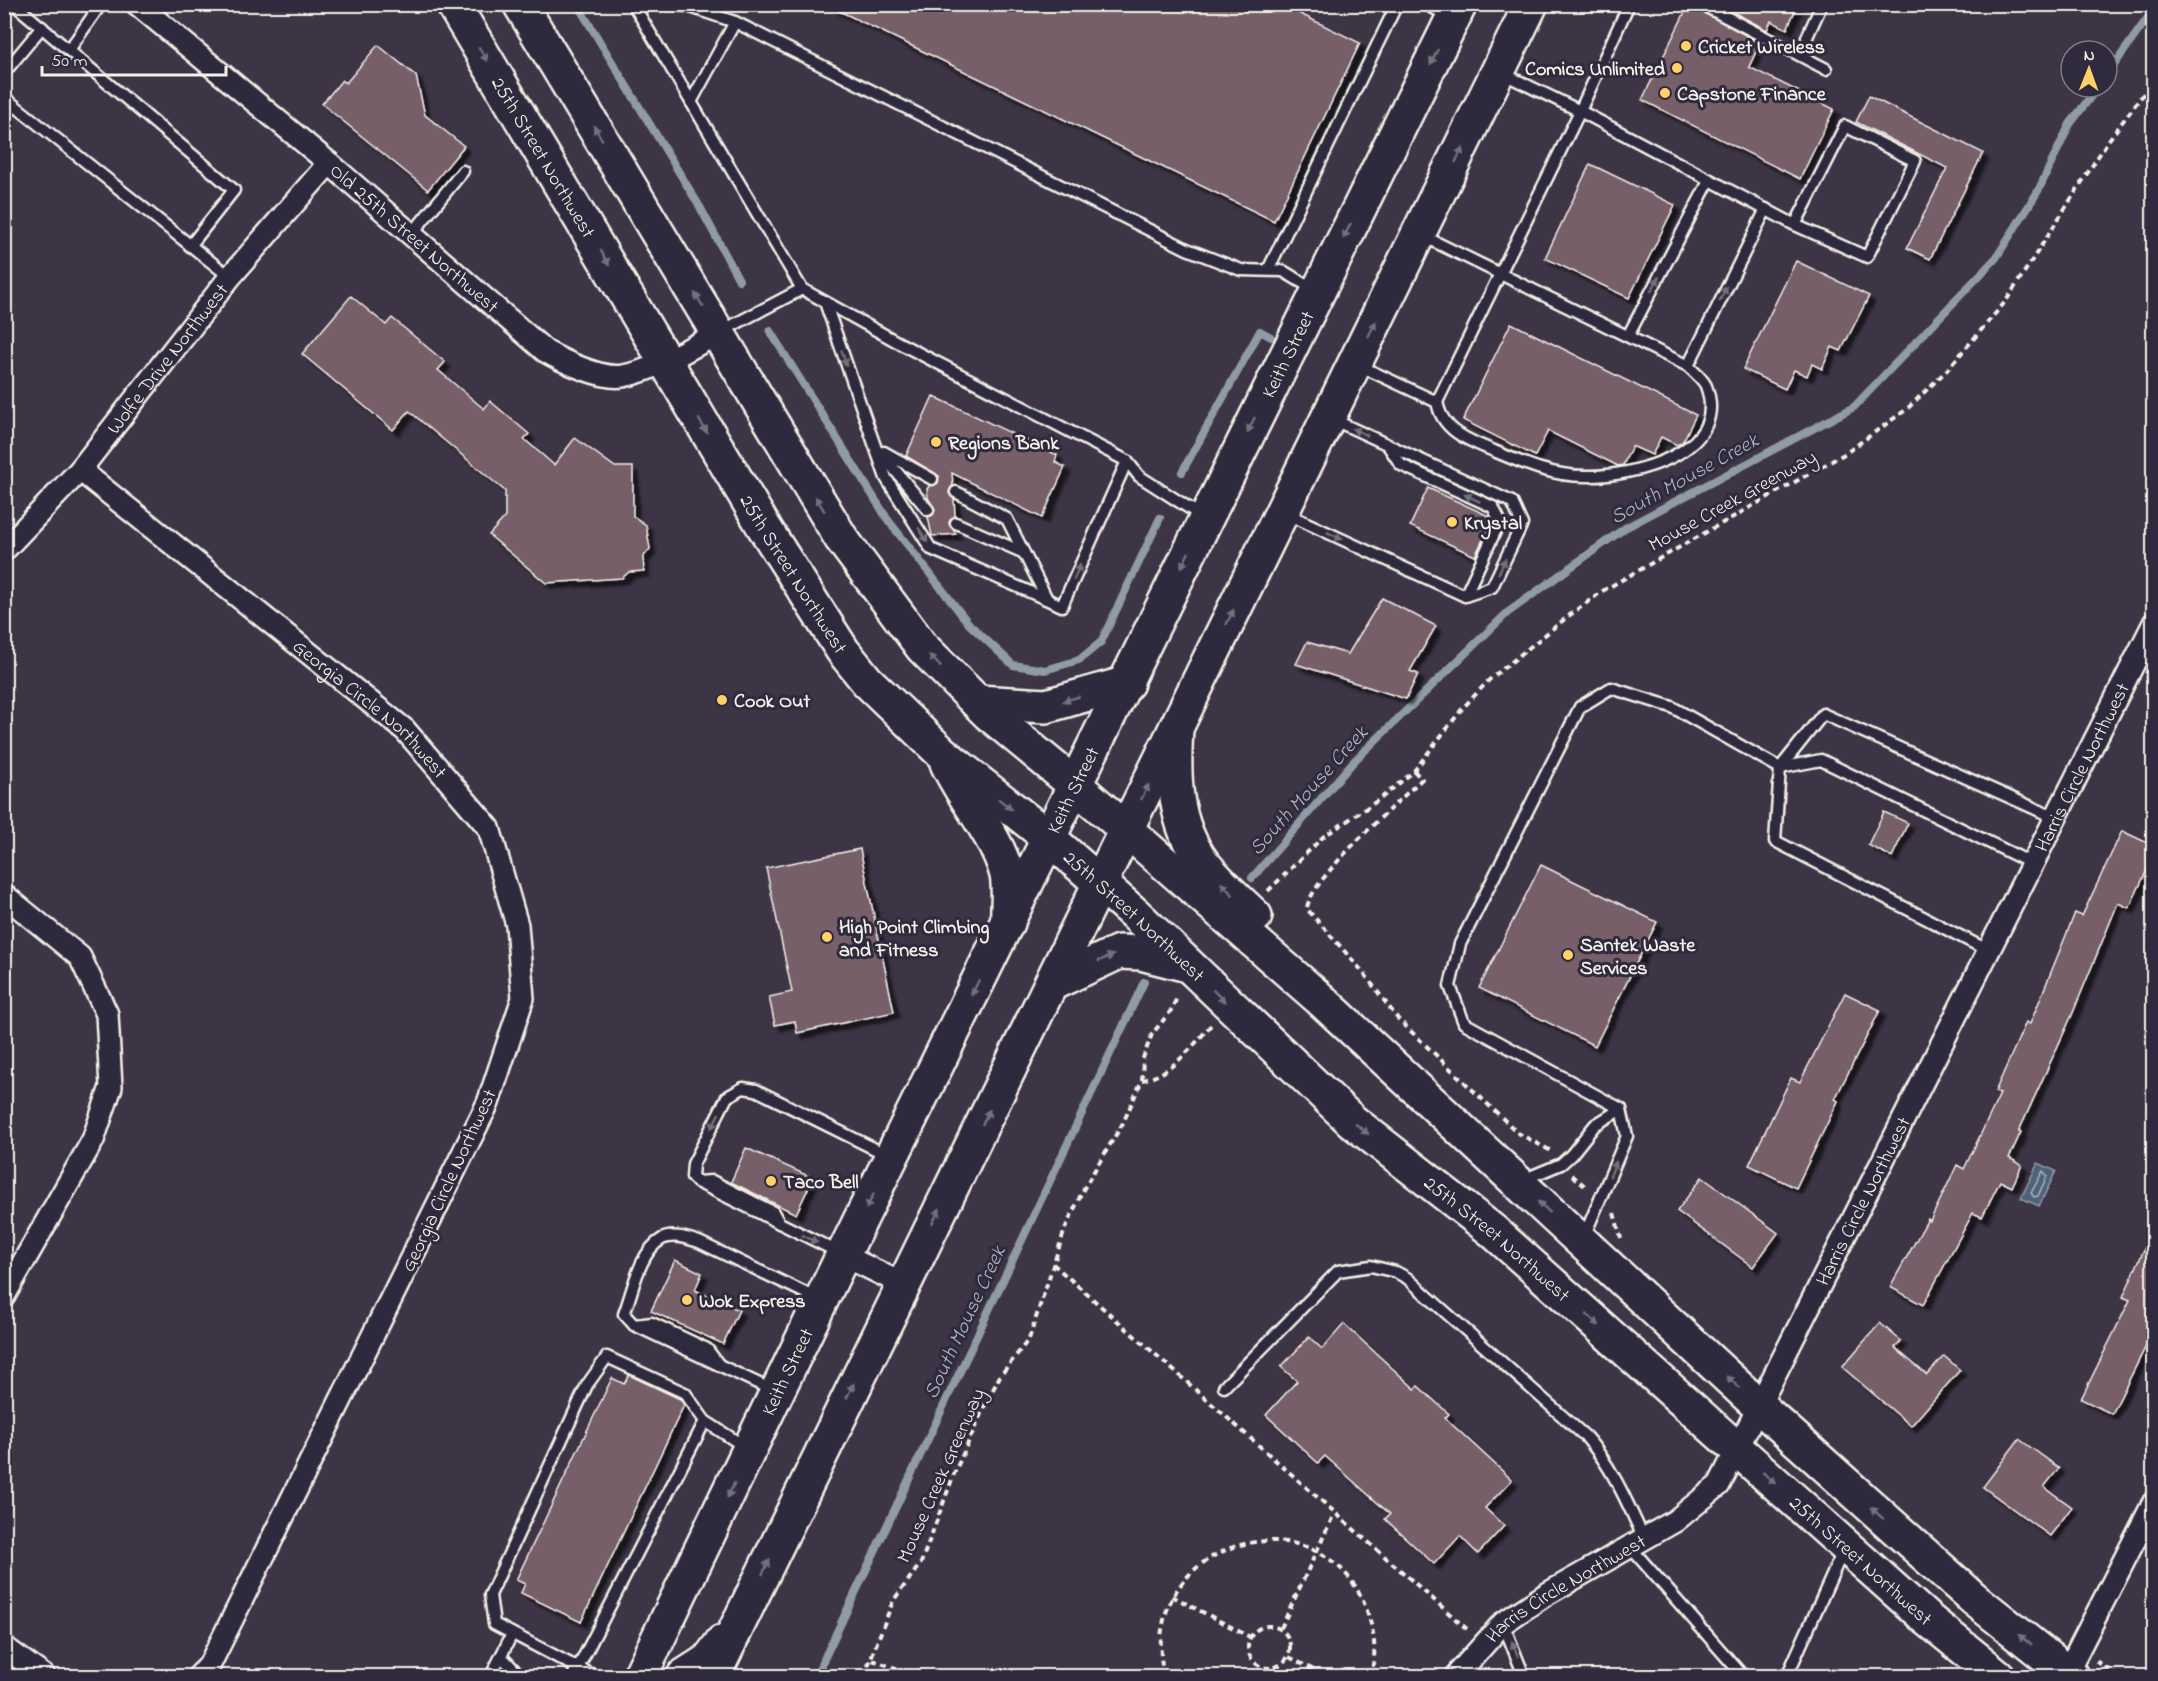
<svg xmlns="http://www.w3.org/2000/svg" width="2158" height="1681" viewBox="0 0 2158 1681" font-family="'Indie Flower',sans-serif">
<defs>
<filter id="shadow"><feDropShadow dx="5.5" dy="5.5" stdDeviation="1.5" flood-color="#0009"/></filter>
</defs>
<rect width="100%" height="100%" fill="#3d3546"/>
<filter id="ink" filterUnits="userSpaceOnUse"><feTurbulence type="fractalNoise" baseFrequency=".0167" numOctaves="2"/><feDisplacementMap in="SourceGraphic" scale="12" xChannelSelector="R" yChannelSelector="G"/><feConvolveMatrix kernelMatrix="1 2 1 2 8 2 1 2 1" color-interpolation-filters="sRGB"/></filter>
<g filter="url(#ink)">
<!-- water -->
<path fill="#4d6279" stroke="#909ba5" stroke-width="1.5" d="M2038 1163 2056 1171 2039 1206 2021 1198Z"/>
<g fill="none" stroke-linecap="round" stroke-linejoin="round">
<!-- shore -->
<path stroke="#b1b8bc" stroke-width="1.5" d="M2043 1171 2047 1176 2038 1196 2034 1197 2031 1193Z"/>
<!-- stream -->
<g stroke="#909ba5" stroke-width="8">
<path d="M577 4 700 207 739 280"/>
<path d="M2107 75 2154 9"/>
<path d="M770 331 888 520 969 624 1013 665 1045 670 1079 660 1101 642 1160 518"/>
<path d="M1182 472 1260 331 1271 337"/>
<path d="M1252 878 1354 761 1507 613 1625 528 1854 407 1996 258 2038 191 2070 124 2098 87"/>
<path d="M816 1676 1144 982"/>
</g>
</g>
<!-- building -->
<g fill="#775f69" stroke="#f4f1e8" stroke-width="1.5" filter="url(#shadow)">
<path d="M825 4H1280L1360 43 1274 221Z"/>
<path d="M1689 4 1760 43 1749 67 1834 109 1800 179 1642 100Z"/>
<path d="M1718 4H1798L1787 29 1771 21 1767 30Z"/>
<path d="M378 45 416 76 425 115 464 146 428 190 322 104 342 80 346 83Z"/>
<path d="M1869 96 1983 153 1930 259 1907 248 1947 168 1856 122Z"/>
<path d="M1590 164 1675 205 1629 298 1545 258Z"/>
<path d="M1796 261 1869 296 1841 351 1832 347 1822 369 1812 364 1807 376 1794 370 1785 389 1743 369Z"/>
<path d="M351 296 386 325 392 318 445 362 438 370 484 409 490 401 529 434 524 439 554 465 575 438 615 467H633V516L646 525 650 549 643 557 644 571 629 572 622 578 546 583 489 535 505 517V491L409 411 393 430 302 354Z"/>
<path d="M1511 323 1696 415 1683 441 1677 445 1661 437 1652 455 1632 446 1623 465 1618 466 1548 431 1535 456 1463 420Z"/>
<path d="M933 396 1057 455 1055 462 1065 467 1042 518 952 473 953 485 949 493 954 499 955 516 949 523 956 534 932 536 928 517 933 515 935 509 928 498 927 489 929 486 938 483 939 476 906 456Z"/>
<path d="M1428 488 1489 516 1492 521 1475 556 1410 526Z"/>
<path d="M1382 598 1436 626 1410 671 1418 674 1406 699 1296 664 1307 642 1348 654Z"/>
<path d="M1884 812 1908 823 1892 857 1868 845Z"/>
<path d="M2122 831 2154 846V855L2129 908 2118 903 2072 1015 2019 1131 2021 1132 2009 1158 2022 1165 2012 1187 2000 1181 1982 1217 1973 1213 1923 1305 1890 1287 1928 1219 1930 1221 1957 1165 1964 1169 2000 1094 1995 1092 2026 1022 2030 1024 2075 913 2082 916Z"/>
<path d="M860 849 894 1012 797 1033 795 1021 775 1025 769 997 792 992 766 868Z"/>
<path d="M1541 865 1657 922 1595 1046 1479 988Z"/>
<path d="M1845 993 1880 1010 1835 1099 1838 1101 1796 1188 1749 1165 1791 1078 1800 1082Z"/>
<path d="M746 1148 813 1178 796 1214 731 1182Z"/>
<path d="M1702 1177 1778 1233 1753 1267 1677 1211Z"/>
<path d="M2154 1227V1330L2112 1414 2081 1399 2130 1300 2123 1297Z"/>
<path d="M675 1260 702 1273 695 1290 739 1310 723 1344 651 1311Z"/>
<path d="M1880 1323 1901 1341 1895 1348 1927 1375 1944 1356 1960 1370 1911 1426 1842 1367Z"/>
<path d="M1344 1324 1415 1389 1418 1386 1449 1414 1445 1418 1512 1480 1485 1508 1504 1526 1478 1554 1460 1536 1434 1564 1385 1519 1390 1514 1325 1456 1318 1463 1266 1415 1297 1381 1281 1367 1309 1337 1322 1349Z"/>
<path d="M629 1375 680 1399 684 1405 581 1622 521 1593 525 1584 516 1580 612 1378 624 1384Z"/>
<path d="M2019 1439 2059 1468 2044 1487 2072 1507 2050 1536 1983 1487Z"/>
</g>
<g fill="none" stroke-linecap="round" stroke-linejoin="round">
<defs>
<g id="lane">
<path d="M14 4 234 190 190 246"/>
<path d="M633 4 802 289 901 344 1127 461 1139 476 1203 517"/>
<path d="M668 4 687 6 735 22"/>
<path d="M1425 4 1450 16"/>
<path d="M1629 4 1580 111 1795 225 1867 257 1915 161 1845 126 1795 225"/>
<path d="M1701 4 1826 69"/>
<path d="M1807 37 1822 4"/>
<path d="M69 50 101 4"/>
<path d="M4 73 42 27"/>
<path d="M4 97 230 277"/>
<path d="M691 102 735 22 1187 249 1241 270 1283 271 1315 290"/>
<path d="M411 235 463 171"/>
<path d="M1421 235 1688 366C1694 372 1703 379 1706 386 1731 453 1633 477 1585 476 1552 476 1525 464 1494 451 1469 441 1440 430 1437 400"/>
<path d="M1268 270 1397 4"/>
<path d="M825 302 886 478 931 549 1062 606 1127 461"/>
<path d="M720 332 802 289"/>
<path d="M1628 336 1709 181"/>
<path d="M1358 365 1437 402 1580 111 1502 73"/>
<path d="M1688 366 1766 209"/>
<path d="M1389 447 1401 465 1493 507 1500 521 1465 596"/>
<path d="M880 452 928 510"/>
<path d="M884 452 932 479"/>
<path d="M956 492 1007 519 1047 599"/>
<path d="M1285 513 1465 596 1492 587 1522 524 1512 502 1332 419"/>
<path d="M956 523 1024 553"/>
<path d="M1989 951 1775 841 1780 768 1823 714 2056 818"/>
<path d="M1621 1109 1464 1023 1450 986 1460 944 1580 707 1611 688 1672 707 1780 768 1821 760 2033 864"/>
<path d="M1520 1181 1561 1164 1571 1155 1595 1125 1621 1109 1627 1136 1583 1239"/>
<path d="M697 1182 712 1181 773 1212 779 1223"/>
<path d="M840 1253 697 1182 692 1177 693 1164 727 1097 743 1088 756 1090 889 1156"/>
<path d="M634 1325 652 1323 707 1349 719 1365"/>
<path d="M1224 1387 1338 1271 1371 1266 1396 1272 1407 1278 1586 1437C1613 1468 1627 1502 1644 1539"/>
<path d="M774 1391 634 1325 624 1314C633 1291 639 1252 662 1239 673 1233 689 1239 699 1242L818 1299"/>
<path d="M705 1421 578 1668 494 1624 490 1595 587 1385 607 1357 685 1393 705 1421 745 1447"/>
<path d="M1631 1548 1743 1676"/>
<path d="M1503 1623 1524 1676"/>
<path d="M501 1656 520 1676"/>
<path d="M491 1676 512 1634"/>
<path d="M573 1676 578 1668 595 1676"/>
<path d="M1787 1676 1843 1551"/>
</g>
<g id="street">
<path id="s1" d="M137 4 329 163 545 351C562 361 603 380 623 376 656 370 689 348 719 333"/>
<path id="s2" d="M80 470 405 730 489 828 517 925 523 998 488 1103 209 1666 199 1676"/>
<path id="s3" d="M4 550 80 470 230 277 329 163"/>
<path d="M4 895 80 957 107 1014 111 1087 93 1140 4 1296"/>
<path d="M843 1255 902 1284"/>
<path d="M4 1647 44 1676"/>
<path id="s4" d="M1456 1676 1503 1623 1545 1595 1675 1521 1719 1485 2154 623"/>
<path d="M2065 1676 2154 1502"/>
</g>
<g id="primary">
<path id="s5" d="M640 1676 843 1255 1460 4"/>
<path d="M684 1676 709 1660 722 1642"/>
<path d="M713 1676C982 1117 1260 562 1531 4"/>
</g>
<g id="highway">
<path id="s6" d="M453 4 764 527 843 651 867 681 942 753 1049 838 1135 914 1352 1121 1493 1231 1925 1617 1998 1676"/>
<path d="M520 4 841 538 922 647 988 713 1075 785 1319 998 1760 1407 1973 1598 2071 1676"/>
<path d="M977 702 1046 706 1127 683"/>
<path d="M1176 728C1173 775 1173 823 1203 863 1218 882 1237 899 1255 916"/>
<path d="M947 763C964 800 998 837 1007 875 1010 890 1007 908 1008 923"/>
<path d="M1053 983 1119 952 1141 953 1184 964"/>
</g>
</defs>
<!-- lane casing -->
<use href="#lane" stroke="#f4f1e8" stroke-width="15"/>
<!-- street casing -->
<use href="#street" stroke="#f4f1e8" stroke-width="26"/>
<!-- primary casing -->
<use href="#primary" stroke="#f4f1e8" stroke-width="38"/>
<!-- highway casing -->
<use href="#highway" stroke="#f4f1e8" stroke-width="38"/>
<!-- path -->
<g stroke="#f4f1e8" stroke-width="4" stroke-dasharray="6 4.5" stroke-linecap="butt">
<path d="M1414 771 1422 779C1397 803 1308 881 1307 909L1363 972 1398 1019 1518 1133 1551 1151"/>
<path d="M1268 891 1323 837 1380 799 1414 771 1462 709 1489 680 1566 618 1604 590 1846 453 1907 409 1947 370 2006 301 2108 141 2154 80"/>
<path d="M1142 1080C1170 1076 1193 1046 1211 1025"/>
<path d="M1572 1175 1587 1188"/>
<path d="M1614 1213 1621 1238"/>
<path d="M1053 1264 1468 1630"/>
<path d="M1172 1596 1250 1637"/>
<circle cx="1269" cy="1647" r="21"/>
<path d="M1281 1628 1334 1514"/>
<path d="M1289 1657 1325 1676"/>
<path d="M872 1660 919 1676"/>
<path d="M2096 1661 2117 1676"/>
<path d="M864 1676 893 1601 921 1563 954 1474 985 1405 1000 1376 1029 1339 1065 1229 1084 1188 1123 1123 1142 1080 1143 1058 1152 1034 1170 1012 1178 996"/>
<path d="M1164 1676C1133 1537 1328 1487 1368 1614 1375 1635 1377 1656 1370 1676"/>
<path d="M1253 1676 1259 1665"/>
</g>
<!-- lane -->
<use href="#lane" stroke="#2f2a3d" stroke-width="10"/>
<!-- street -->
<use href="#street" stroke="#2f2a3d" stroke-width="21"/>
<!-- primary -->
<use href="#primary" stroke="#2f2a3d" stroke-width="33"/>
<!-- highway -->
<use href="#highway" stroke="#2f2a3d" stroke-width="33"/>
</g>
<!-- one-way arrows -->
<defs><path id="oneway-solid" d="M-6-.8H1V-3.2L6.5 0L1 3.2V.8H-6Z" transform="scale(1.5)"/></defs>
<g fill="#747079">
<use href="#oneway-solid" transform="translate(483 54) rotate(59)"/>
<use href="#oneway-solid" transform="translate(1434 57) rotate(117)"/>
<use href="#oneway-solid" transform="translate(598 133) rotate(-121)"/>
<use href="#oneway-solid" transform="translate(1459 155) rotate(-64)"/>
<use href="#oneway-solid" transform="translate(1347 231) rotate(116)"/>
<use href="#oneway-solid" transform="translate(605 258) rotate(60)"/>
<use href="#oneway-solid" transform="translate(1655 284) rotate(-62)"/>
<use href="#oneway-solid" transform="translate(1723 294) rotate(-64)"/>
<use href="#oneway-solid" transform="translate(699 300) rotate(-121)"/>
<use href="#oneway-solid" transform="translate(1372 329) rotate(-64)"/>
<use href="#oneway-solid" transform="translate(844 358) rotate(71)"/>
<use href="#oneway-solid" transform="translate(1251 425) rotate(116)"/>
<use href="#oneway-solid" transform="translate(703 426) rotate(59)"/>
<use href="#oneway-solid" transform="translate(1360 432) rotate(-155)"/>
<use href="#oneway-solid" transform="translate(1472 498) rotate(-155)"/>
<use href="#oneway-solid" transform="translate(820 504) rotate(-121)"/>
<use href="#oneway-solid" transform="translate(923 535) rotate(58)"/>
<use href="#oneway-solid" transform="translate(1335 536) rotate(25)"/>
<use href="#oneway-solid" transform="translate(1185 560) rotate(116)"/>
<use href="#oneway-solid" transform="translate(1502 566) rotate(-65)"/>
<use href="#oneway-solid" transform="translate(1077 572) rotate(-66)"/>
<use href="#oneway-solid" transform="translate(1230 617) rotate(-64)"/>
<use href="#oneway-solid" transform="translate(935 661) rotate(-135)"/>
<use href="#oneway-solid" transform="translate(1071 699) rotate(164)"/>
<use href="#oneway-solid" transform="translate(1145 792) rotate(-64)"/>
<use href="#oneway-solid" transform="translate(1005 804) rotate(39)"/>
<use href="#oneway-solid" transform="translate(1227 889) rotate(-135)"/>
<use href="#oneway-solid" transform="translate(1106 958) rotate(-22)"/>
<use href="#oneway-solid" transform="translate(975 988) rotate(116)"/>
<use href="#oneway-solid" transform="translate(1219 996) rotate(45)"/>
<use href="#oneway-solid" transform="translate(986 1117) rotate(-63)"/>
<use href="#oneway-solid" transform="translate(715 1121) rotate(118)"/>
<use href="#oneway-solid" transform="translate(1362 1129) rotate(38)"/>
<use href="#oneway-solid" transform="translate(1613 1169) rotate(-67)"/>
<use href="#oneway-solid" transform="translate(870 1201) rotate(116)"/>
<use href="#oneway-solid" transform="translate(1544 1207) rotate(-137)"/>
<use href="#oneway-solid" transform="translate(936 1216) rotate(-63)"/>
<use href="#oneway-solid" transform="translate(810 1239) rotate(26)"/>
<use href="#oneway-solid" transform="translate(1593 1320) rotate(42)"/>
<use href="#oneway-solid" transform="translate(1733 1382) rotate(-137)"/>
<use href="#oneway-solid" transform="translate(850 1391) rotate(-64)"/>
<use href="#oneway-solid" transform="translate(1769 1478) rotate(42)"/>
<use href="#oneway-solid" transform="translate(731 1490) rotate(116)"/>
<use href="#oneway-solid" transform="translate(1877 1513) rotate(-138)"/>
<use href="#oneway-solid" transform="translate(766 1567) rotate(-64)"/>
<use href="#oneway-solid" transform="translate(2025 1640) rotate(-141)"/>
<use href="#oneway-solid" transform="translate(1515 1649) rotate(-113)"/>
</g>
</g>
<!-- markers -->
<g fill="#ffd166" stroke="#2f2a3d" stroke-width="2">
<circle cx="1686" cy="46" r="6"/>
<circle cx="1677" cy="68" r="6"/>
<circle cx="1665" cy="93" r="6"/>
<circle cx="936" cy="442" r="6"/>
<circle cx="1452" cy="522" r="6"/>
<circle cx="722" cy="700" r="6"/>
<circle cx="827" cy="937" r="6"/>
<circle cx="1568" cy="955" r="6"/>
<circle cx="771" cy="1181" r="6"/>
<circle cx="687" cy="1300" r="6"/>
</g>
<g text-anchor="middle" stroke-width="6" stroke-linejoin="round" paint-order="stroke">
<!-- poi labels -->
<g font-size="20" font-weight="bold" fill="#f4f1e8" stroke="#2f2a3d" text-anchor="start">
<text x="1698" y="53">Cricket Wireless</text>
<text x="1665" y="75" text-anchor="end">Comics Unlimited</text>
<text x="1677" y="100">Capstone Finance</text>
<text x="948" y="449">Regions Bank</text>
<text x="1464" y="529">Krystal</text>
<text x="734" y="707">Cook Out</text>
<text x="839" y="933">High Point Climbing<tspan x="839" dy="23">and Fitness</tspan></text>
<text x="1580" y="951">Santek Waste<tspan x="1580" dy="23">Services</tspan></text>
<text x="783" y="1188">Taco Bell</text>
<text x="699" y="1307">Wok Express</text>
</g>
<!-- street labels -->
<g font-size="20" fill="#f4f1e8" stroke="#2f2a3d">
<text dy="7" stroke="none"><textPath href="#s6" startOffset="178">25th Street Northwest</textPath></text>
<text dy="7" stroke="none"><textPath href="#s1" startOffset="363">Old 25th Street Northwest</textPath></text>
<text dy="7" stroke="none"><textPath href="#s5" startOffset="1472">Keith Street</textPath></text>
<text dy="7" stroke="none"><textPath href="#s3" startOffset="252">Wolfe Drive Northwest</textPath></text>
<text transform="translate(1732 500) rotate(-29)" y="7">Mouse Creek Greenway</text>
<text dy="7" stroke="none"><textPath href="#s6" startOffset="664">25th Street Northwest</textPath></text>
<text dy="7" stroke="none"><textPath href="#s2" startOffset="376">Georgia Circle Northwest</textPath></text>
<text dy="7" stroke="none"><textPath href="#s4" startOffset="1132">Harris Circle Northwest</textPath></text>
<text dy="7" stroke="none"><textPath href="#s5" startOffset="986">Keith Street</textPath></text>
<text dy="7" stroke="none"><textPath href="#s6" startOffset="1150">25th Street Northwest</textPath></text>
<text transform="translate(448 1180) rotate(-65)" y="7">Georgia Circle Northwest</text>
<text dy="7" stroke="none"><textPath href="#s4" startOffset="646">Harris Circle Northwest</textPath></text>
<text dy="7" stroke="none"><textPath href="#s6" startOffset="1636">25th Street Northwest</textPath></text>
<text dy="7" stroke="none"><textPath href="#s5" startOffset="338">Keith Street</textPath></text>
<text transform="translate(940 1475) rotate(-66)" y="7">Mouse Creek Greenway</text>
<text dy="7" stroke="none"><textPath href="#s6" startOffset="2122">25th Street Northwest</textPath></text>
<text dy="7" stroke="none"><textPath href="#s4" startOffset="142">Harris Circle Northwest</textPath></text>
</g>
<!-- water labels -->
<g font-size="21" font-style="italic" fill="#b1b8bc" stroke="#2f2a3d">
<text transform="translate(1684 478) rotate(-29)" y="7">South Mouse Creek</text>
<text transform="translate(1308 790) rotate(-48)" y="7">South Mouse Creek</text>
<text transform="translate(964 1322) rotate(-65)" y="7">South Mouse Creek</text>
</g>
</g>
<!-- margin -->
<rect width="2158" height="1681" fill="none" stroke="#2f2a3d" stroke-width="24"/>
<rect x="12" y="12" width="2134" height="1657" fill="none" stroke="#f4f1e8" stroke-width="2" filter="url(#ink)"/>
<!-- north arrow -->
<g transform="translate(2089 69) rotate(1)"><circle r="28" fill="#2f2a3d" stroke="#7e7a81" stroke-width="1.5"/>
<path d="M0-4.5L10 22L0 15L-10 22Z" fill="#ffd166"/>
<text y="-9" font-size="16" font-weight="bold" text-anchor="middle" fill="#f4f1e8">N</text>
</g>
<!-- scale -->
<path d="M42 66v9h184v-9" fill="none" stroke="#f4f1e8" stroke-width="3"/>
<text x="51" y="66" font-size="18" fill="#f4f1e8" stroke="#2f2a3d" stroke-width="4.5" paint-order="stroke">50 m</text>
</svg>
